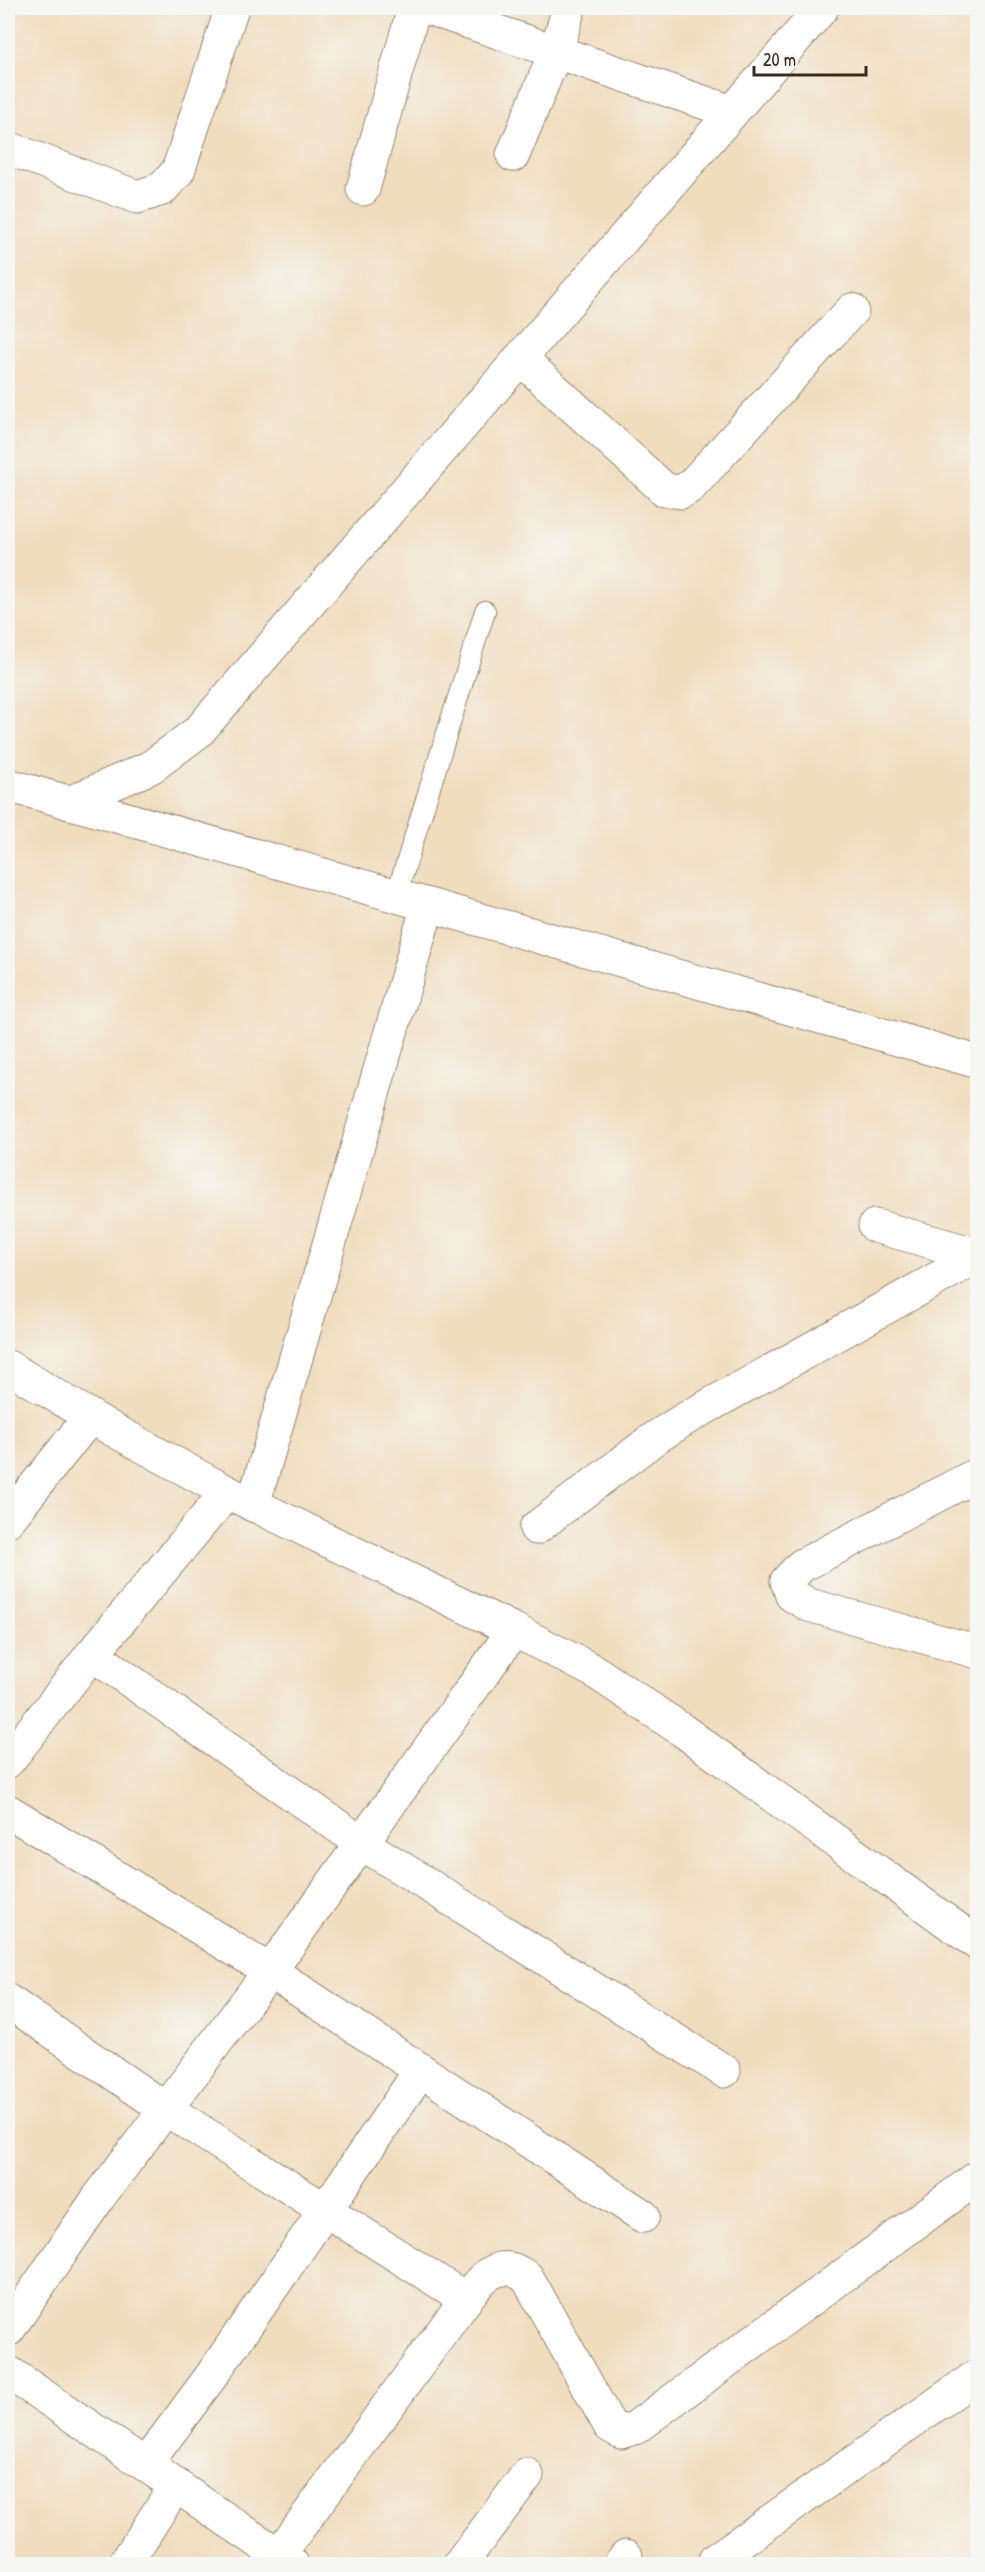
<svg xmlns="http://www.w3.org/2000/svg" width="985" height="2572" viewBox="0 0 985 2572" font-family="'Patrick Hand',sans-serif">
<rect width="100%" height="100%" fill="#f6f6f2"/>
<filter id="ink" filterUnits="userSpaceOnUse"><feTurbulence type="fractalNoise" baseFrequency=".0167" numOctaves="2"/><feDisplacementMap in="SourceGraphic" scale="12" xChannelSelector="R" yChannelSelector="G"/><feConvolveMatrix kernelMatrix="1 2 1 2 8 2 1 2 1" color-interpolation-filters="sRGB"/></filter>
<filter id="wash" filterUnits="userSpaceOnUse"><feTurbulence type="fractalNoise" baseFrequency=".008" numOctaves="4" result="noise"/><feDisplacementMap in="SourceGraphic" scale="24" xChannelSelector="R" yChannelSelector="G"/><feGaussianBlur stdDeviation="1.35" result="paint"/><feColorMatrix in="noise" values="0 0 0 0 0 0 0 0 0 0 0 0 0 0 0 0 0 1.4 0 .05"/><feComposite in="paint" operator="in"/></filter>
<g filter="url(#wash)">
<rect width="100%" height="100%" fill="#f0ddbe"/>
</g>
<g filter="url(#ink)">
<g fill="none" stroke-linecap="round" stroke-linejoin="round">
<defs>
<path id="service" d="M396 896 485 611"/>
<g id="minor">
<path d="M428 8 732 112"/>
<path d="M8 148 137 197 162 189 178 171 232 8"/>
<path d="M513 155 556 51 569 8"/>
<path d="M363 189 414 8"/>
<path d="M520 358 665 490 681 492 691 486 852 310"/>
<path d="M69 803 151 767 199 731 822 8"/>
<path d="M875 1226 978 1255"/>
<path d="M8 1367 110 1428 227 1492 514 1630 594 1671 682 1730 978 1944"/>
<path d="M978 1474 801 1566 787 1581 792 1595 809 1605 978 1652"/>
<path d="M253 1505 428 905"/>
<path d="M8 1520 90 1417"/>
<path d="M536 1528 655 1438 685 1419 978 1256"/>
<path d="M92 1654 363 1844 724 2071"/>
<path d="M8 1761 92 1654 227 1492"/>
<path d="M8 1811 270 1971 643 2216"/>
<path d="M8 2001 164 2108 466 2299"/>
<path d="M8 2330 99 2197 270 1971 514 1630"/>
<path d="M8 2372 292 2564"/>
<path d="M146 2464 212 2375 421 2070"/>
<path d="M715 2560 978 2375"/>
<path d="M125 2564 176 2485"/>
<path d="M272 2564 459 2309C471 2293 486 2265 510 2269 515 2269 522 2275 527 2277L610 2426 621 2432 635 2428 978 2177"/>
<path d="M460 2564 527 2475"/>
<path d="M620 2564 626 2556"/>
</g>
<path id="primary" d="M8 785 978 1062"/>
</defs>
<!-- service casing -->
<use href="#service" stroke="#96846e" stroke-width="22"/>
<!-- minor casing -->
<use href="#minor" stroke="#96846e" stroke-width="35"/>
<!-- primary casing -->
<use href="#primary" stroke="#96846e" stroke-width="35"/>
<!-- service -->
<use href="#service" stroke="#fff" stroke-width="20"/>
<!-- minor -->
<use href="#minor" stroke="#fff" stroke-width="33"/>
<!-- primary -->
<use href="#primary" stroke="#fff" stroke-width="33"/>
</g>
</g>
<!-- margin -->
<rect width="985" height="2572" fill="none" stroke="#f6f6f2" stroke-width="30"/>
<!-- scale -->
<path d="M754 66v9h112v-9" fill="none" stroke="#3b2a1e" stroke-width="3"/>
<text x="763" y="66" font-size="18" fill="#3b2a1e" stroke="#f6f6f2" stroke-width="4.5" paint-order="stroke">20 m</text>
</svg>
